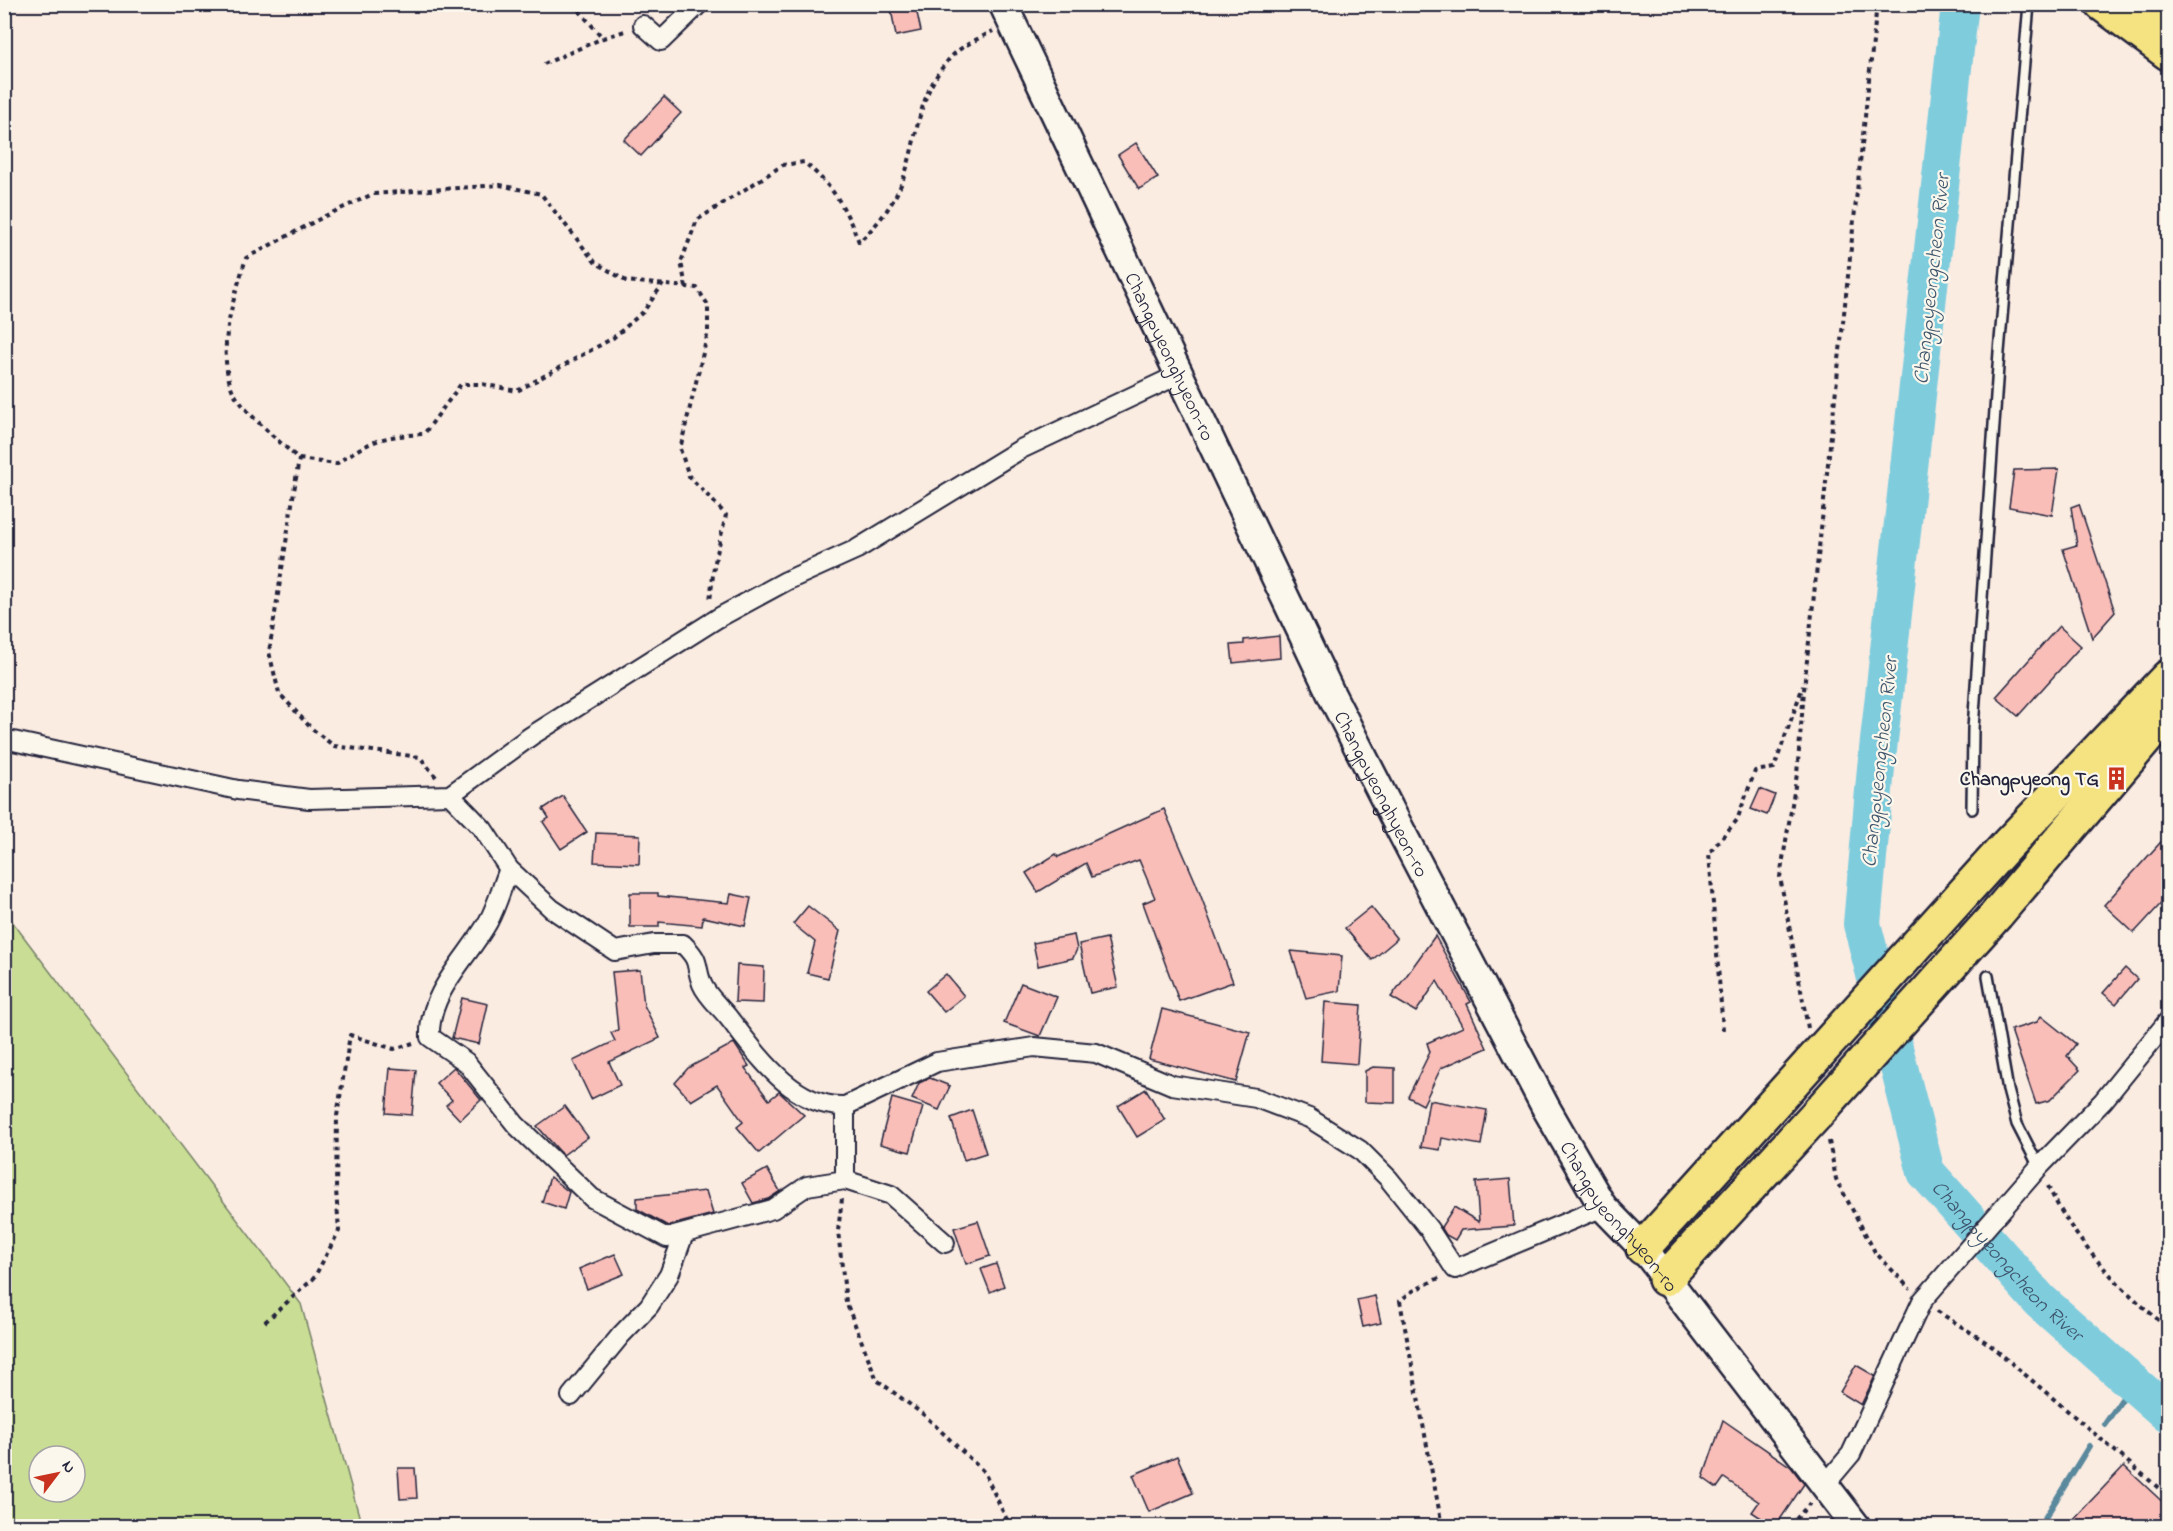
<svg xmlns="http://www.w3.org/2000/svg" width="2173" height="1531" viewBox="0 0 2173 1531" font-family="'Indie Flower',sans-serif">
<rect width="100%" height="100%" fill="#fbece2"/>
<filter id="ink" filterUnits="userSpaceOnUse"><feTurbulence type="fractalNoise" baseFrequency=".0167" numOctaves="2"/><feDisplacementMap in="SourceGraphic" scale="12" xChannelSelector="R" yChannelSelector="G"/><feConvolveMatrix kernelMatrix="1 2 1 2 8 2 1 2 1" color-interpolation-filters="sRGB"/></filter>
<g filter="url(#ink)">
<!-- green -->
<path fill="#c9de94" stroke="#768068" stroke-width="1.5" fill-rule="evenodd" d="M5 912 301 1304 361 1523 357 1526H5ZM39 1456H75V1492H39Z"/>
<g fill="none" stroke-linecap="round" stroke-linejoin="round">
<!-- stream -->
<g stroke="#5a889c" stroke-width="6">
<path d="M2105 1424 2133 1383"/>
<path d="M2040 1526 2089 1446"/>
</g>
<!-- river -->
<path stroke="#7fccdd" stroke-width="38" id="s1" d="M1960 4 1876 768 1862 924 1926 1172 2040 1301 2168 1414"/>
</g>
<!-- building -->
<g fill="#fabeb9" stroke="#22223b" stroke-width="1.5">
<path d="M890 4H915L921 31 896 36Z"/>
<path d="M664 97 681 113 641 156 624 140Z"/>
<path d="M1136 143 1158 178 1139 189 1118 155Z"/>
<path d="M2059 469 2052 515 2009 507 2014 470Z"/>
<path d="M2079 504 2115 612 2092 638 2063 549 2077 545 2071 507Z"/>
<path d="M2059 626 2081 646 2018 716 1996 697Z"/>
<path d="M1279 636 1280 658 1233 663 1231 645 1244 644V640Z"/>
<path d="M1760 789 1775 795 1767 815 1751 809Z"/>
<path d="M563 796 587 832 561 849 543 822 549 818 543 809Z"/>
<path d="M1164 809 1196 883 1233 982 1179 1001 1143 903 1155 898 1139 860 1092 877 1086 863 1038 892 1026 873 1056 854 1058 857Z"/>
<path d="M596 833 640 835 639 864 594 862Z"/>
<path d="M2169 833V895L2134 933 2104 905Z"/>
<path d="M630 893H658V896L729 903 731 894 751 898 745 926 703 917 702 926 659 922V927H630Z"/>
<path d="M808 906 840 931 828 978 807 973 815 942 793 924Z"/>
<path d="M1371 907 1397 939 1372 960 1345 928Z"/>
<path d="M1074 935 1077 949 1073 958 1038 966 1033 943Z"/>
<path d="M1435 936 1471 1002 1467 1004 1487 1048 1441 1068 1423 1105 1408 1097 1430 1052 1427 1043 1463 1027 1437 981 1416 1012 1391 997Z"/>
<path d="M1107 938 1118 987 1090 993 1079 944Z"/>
<path d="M1291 951 1342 956 1339 991 1306 998Z"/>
<path d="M737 965 764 967 763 1003 735 1002Z"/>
<path d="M2125 968 2137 979 2116 1004 2103 993Z"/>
<path d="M640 970 644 1005 660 1038 609 1062 620 1085 591 1099 573 1061 615 1041 611 1033 618 1030 612 972Z"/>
<path d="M946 974 964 996 944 1012 926 991Z"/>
<path d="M1021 983 1057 997 1040 1036 1004 1023Z"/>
<path d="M462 998 488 1004 479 1044 452 1038Z"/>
<path d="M1325 1002 1361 1005 1357 1064 1321 1061Z"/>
<path d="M1162 1009 1250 1032 1236 1082 1149 1059Z"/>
<path d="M2041 1016 2076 1044 2067 1056 2080 1070 2050 1100 2036 1104 2011 1030 2037 1022Z"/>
<path d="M734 1043 749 1066 745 1068 769 1100 779 1092 804 1115 759 1153 737 1127 743 1122 717 1085 691 1101 675 1083 688 1068Z"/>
<path d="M454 1067 481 1100 460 1120 446 1105 452 1100 436 1083Z"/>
<path d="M1373 1067 1395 1068V1103L1365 1102V1071Z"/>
<path d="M390 1068 416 1070 412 1115 386 1113Z"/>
<path d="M930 1078 950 1086 939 1110 912 1099 919 1083Z"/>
<path d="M1146 1089 1165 1120 1137 1137 1118 1106Z"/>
<path d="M892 1098 923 1107 910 1152 880 1144Z"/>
<path d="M1429 1100 1487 1110 1481 1145 1442 1138 1440 1150 1421 1147Z"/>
<path d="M565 1106 588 1137 563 1155 537 1126Z"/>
<path d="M972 1110 986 1153 964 1160 951 1118Z"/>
<path d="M767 1169 780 1191 768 1199 753 1203 742 1183Z"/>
<path d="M550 1177 569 1192 564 1209 542 1202Z"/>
<path d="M1510 1179 1514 1226 1461 1230 1455 1240 1446 1235 1441 1227 1454 1207 1479 1222 1476 1182Z"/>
<path d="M706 1191 713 1214 668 1226 637 1209V1198Z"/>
<path d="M978 1221 990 1256 966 1264 954 1228Z"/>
<path d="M615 1254 624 1274 587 1289 579 1269Z"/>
<path d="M996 1264 1004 1286 990 1292 981 1269Z"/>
<path d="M1375 1296 1381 1323 1363 1327 1357 1300Z"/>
<path d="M1856 1365 1875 1376 1861 1405 1840 1392Z"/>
<path d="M1723 1420 1791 1467 1804 1484 1775 1527 1752 1512 1759 1502 1724 1478 1717 1488 1703 1478Z"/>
<path d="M1177 1456 1193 1493 1149 1512 1133 1475Z"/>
<path d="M2124 1466 2169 1508V1519L2161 1527H2066Z"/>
<path d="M398 1468H415L417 1498 400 1499Z"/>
</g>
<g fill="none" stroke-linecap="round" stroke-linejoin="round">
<defs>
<g id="service">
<path d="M1972 809 1973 729 1999 352 2029 4"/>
<path d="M1988 976 2008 1090 2017 1124 2039 1167"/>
</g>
<g id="minor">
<path d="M643 25 661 41 699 4"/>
<path d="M4 739 238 790 309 799 450 795 531 736 718 618 786 581 857 549 1021 449 1180 374"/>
<path d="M450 795 483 829 509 869 552 909 615 951 654 944H683C702 963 694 963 702 984 707 996 720 1007 728 1017 757 1054 793 1108 845 1106L937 1062 1034 1047 1096 1053 1172 1085 1256 1098 1309 1118 1360 1150 1388 1178 1429 1229 1455 1269 1603 1207"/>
<path d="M509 869C502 886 497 906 488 922 468 958 428 992 430 1037L466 1062 516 1125 592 1198 667 1238 773 1209 807 1186 845 1180 891 1195 945 1243"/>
<path d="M845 1180V1106"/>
<path d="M571 1396 621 1335 649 1306 669 1275 684 1234"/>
<path d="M1824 1486 1851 1454 1922 1301 2039 1167 2103 1101 2168 1021"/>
</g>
<g id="secondary">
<path id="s2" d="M1003 4 1332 696 1403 835 1546 1108 1603 1207 1643 1248 1856 1526"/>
</g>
<g id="motorway">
<path d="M2102 4 2168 53"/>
<path d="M2139 4 2168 14"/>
<path d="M2008 844 2168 677"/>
<path d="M1997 914 2168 713"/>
<path d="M1643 1248 1811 1062"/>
<path d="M1665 1279 1816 1115"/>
</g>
</defs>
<!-- service casing -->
<use href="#service" stroke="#22223b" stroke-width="14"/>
<!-- minor casing -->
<use href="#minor" stroke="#22223b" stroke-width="22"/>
<!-- secondary casing -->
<use href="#secondary" stroke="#22223b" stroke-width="32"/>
<!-- motorway casing -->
<use href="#motorway" stroke="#22223b" stroke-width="38"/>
<!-- path -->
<g stroke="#22223b" stroke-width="4" stroke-dasharray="4.5 4.5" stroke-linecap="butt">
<path d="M573 4 603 38 628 30"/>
<path d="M544 64 603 38"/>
<path d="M686 287 681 262 697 220 783 165 804 162C836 190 843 204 859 242 876 226 890 209 900 187 920 140 913 97 953 55 963 45 980 38 993 31"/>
<path d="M299 459 336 464C370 440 383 436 424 434L461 384H482L517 391 613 338 643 312 663 284"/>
<path d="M436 777 420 757 334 746 311 728 279 693 269 652 299 459C282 444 240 409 232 389 216 348 234 298 246 258L327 215 373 194 500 185 541 194 595 262 626 281 697 288 708 305V332L680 449 689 476 726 515 714 566 710 601"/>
<path d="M1808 1028 1780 877 1797 774 1805 679 1877 4"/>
<path d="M1723 1030 1709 853 1737 820 1755 771 1774 768 1803 686"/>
<path d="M1829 1141 1836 1179 1875 1252 1910 1289"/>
<path d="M2048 1186C2074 1242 2120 1289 2168 1328"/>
<path d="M842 1199 838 1231 846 1302 877 1380 924 1415 984 1472 1010 1526"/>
<path d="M1439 1278 1411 1292 1400 1301 1442 1526"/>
<path d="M1937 1311 1989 1344 2168 1496"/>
<path d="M265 1322 314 1278 339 1231 336 1190 337 1116 350 1035 394 1049 413 1043"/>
<path d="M1790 1526 1810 1503"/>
</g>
<!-- service -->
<use href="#service" stroke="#fbf7ec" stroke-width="9"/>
<!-- minor -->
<use href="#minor" stroke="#fbf7ec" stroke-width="18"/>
<!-- secondary -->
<use href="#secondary" stroke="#fbf7ec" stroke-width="27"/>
<!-- motorway -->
<use href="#motorway" stroke="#f5e382" stroke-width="33"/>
<defs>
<g id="motorway-bridge">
<path d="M1811 1062 2008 844"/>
<path d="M1816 1115 1997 914"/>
</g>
</defs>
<!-- motorway-bridge casing -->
<use href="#motorway-bridge" stroke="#22223b" stroke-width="38" stroke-linecap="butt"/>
<!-- motorway-bridge -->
<use href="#motorway-bridge" stroke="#f5e382" stroke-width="33"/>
</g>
</g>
<!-- icons -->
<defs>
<symbol id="building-bare" viewBox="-9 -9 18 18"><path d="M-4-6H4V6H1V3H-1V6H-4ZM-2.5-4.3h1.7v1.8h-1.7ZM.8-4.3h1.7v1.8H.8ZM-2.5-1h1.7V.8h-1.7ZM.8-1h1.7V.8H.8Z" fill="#c8321e" stroke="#fbf7ec" stroke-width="2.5" paint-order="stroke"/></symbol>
</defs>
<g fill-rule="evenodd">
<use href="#building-bare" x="2100" y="762" width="33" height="33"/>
</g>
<g text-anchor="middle" stroke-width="4.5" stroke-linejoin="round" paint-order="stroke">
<!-- street labels -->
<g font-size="20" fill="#22223b" stroke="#fbf7ec">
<text dy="7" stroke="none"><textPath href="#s2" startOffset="390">Changpyeonghyeon-ro</textPath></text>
<text dy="7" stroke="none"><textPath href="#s2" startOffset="876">Changpyeonghyeon-ro</textPath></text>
<text dy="7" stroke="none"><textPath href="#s2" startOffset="1362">Changpyeonghyeon-ro</textPath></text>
</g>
<!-- poi labels -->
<g font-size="20" font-weight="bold" fill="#22223b" stroke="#fbf7ec" text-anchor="end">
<text x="2099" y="785">Changpyeong TG</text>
</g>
<!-- water labels -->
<g font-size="21" font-style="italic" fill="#3e556c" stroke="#fbf7ec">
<text transform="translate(1931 279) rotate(-84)" y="7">Changpyeongcheon River</text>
<text transform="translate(1879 762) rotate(-84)" y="7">Changpyeongcheon River</text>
<text dy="7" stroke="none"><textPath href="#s1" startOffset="1302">Changpyeongcheon River</textPath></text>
</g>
</g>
<!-- margin -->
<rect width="2173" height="1531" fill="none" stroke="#fbf7ec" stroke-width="24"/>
<rect x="12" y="12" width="2149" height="1507" fill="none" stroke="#22223b" stroke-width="2" filter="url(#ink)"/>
<!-- north arrow -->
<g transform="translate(57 1474) rotate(58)"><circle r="28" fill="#fbf7ec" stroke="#a4a2a5" stroke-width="1.5"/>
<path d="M0-4.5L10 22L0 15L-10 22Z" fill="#c8321e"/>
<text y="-9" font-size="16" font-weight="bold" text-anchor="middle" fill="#22223b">N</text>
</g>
</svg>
